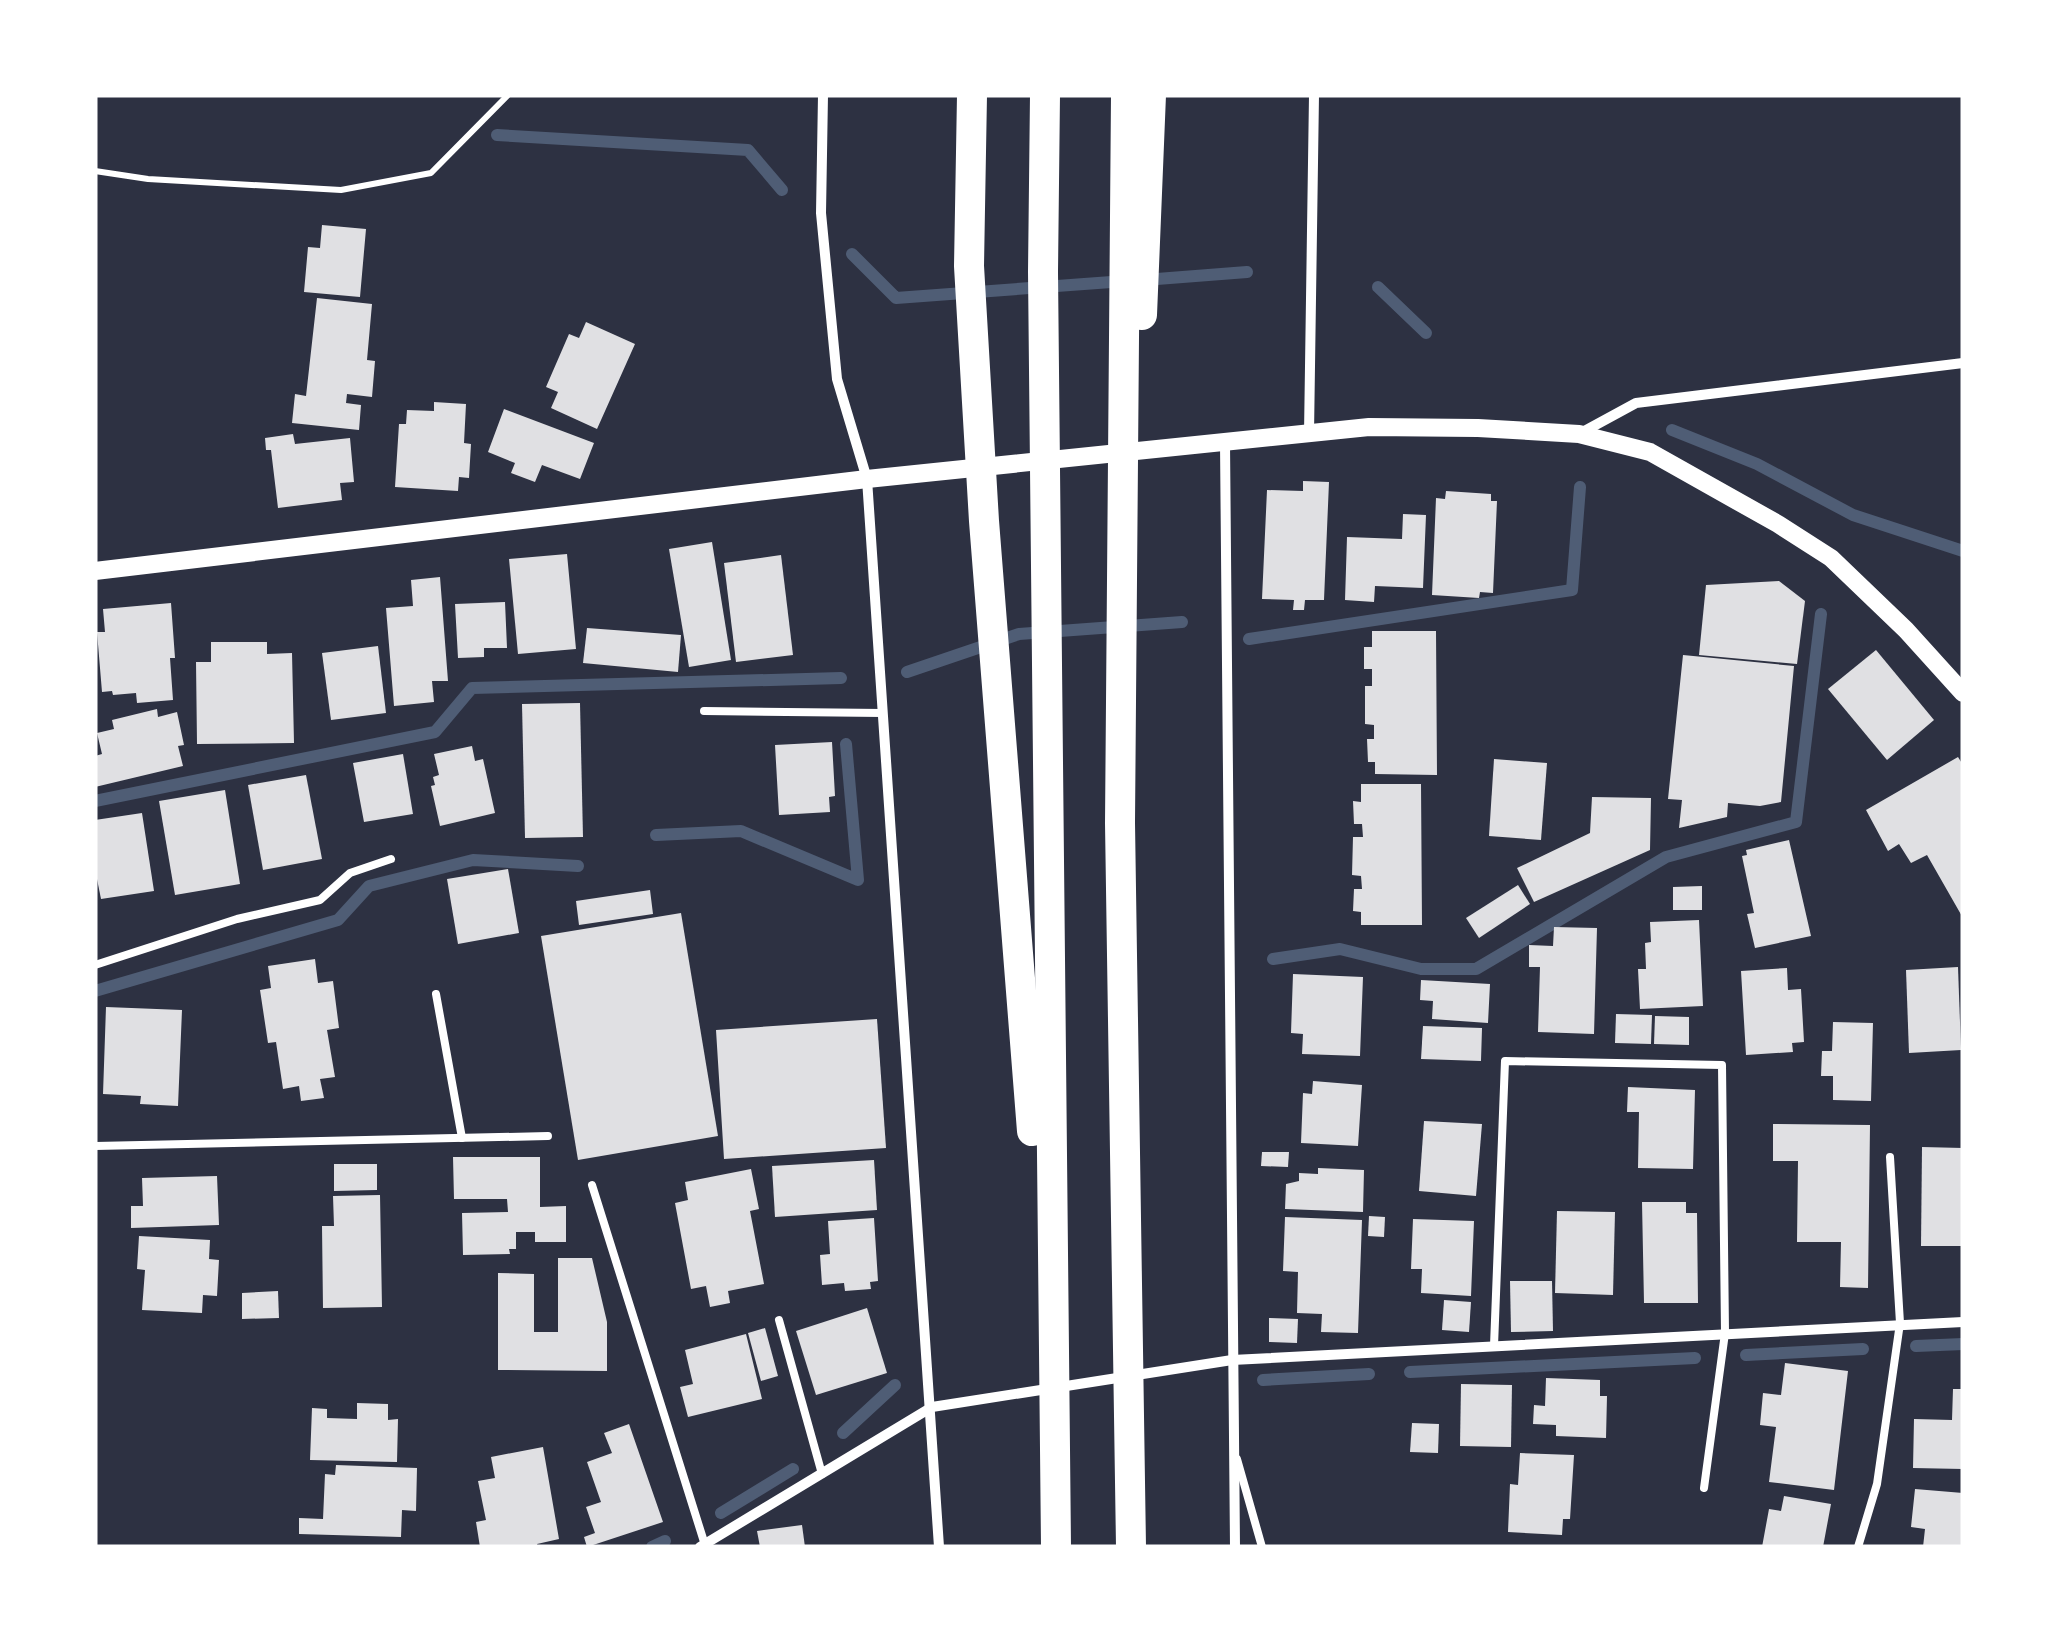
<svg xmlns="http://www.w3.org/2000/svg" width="2058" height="1642" viewBox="0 0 2058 1642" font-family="Helvetica,sans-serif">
<rect width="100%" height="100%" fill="#2d3142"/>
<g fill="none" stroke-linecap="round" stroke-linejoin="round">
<!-- stream -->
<g stroke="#4f5d75" stroke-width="12">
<path d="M497 135 748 150 782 190"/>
<path d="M852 254 896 298 1125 281"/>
<path d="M1144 280 1247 272"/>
<path d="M1378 287 1426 333"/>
<path d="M1672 430 1757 464 1853 515 1963 551"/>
<path d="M1249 639 1572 590 1580 487"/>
<path d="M907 672 1019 634 1182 622"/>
<path d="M95 801 435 732 472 688 841 678"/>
<path d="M656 835 741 831 858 880 846 744"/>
<path d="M1273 959 1340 949 1421 969H1476L1666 857 1796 822 1821 614"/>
<path d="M95 991 338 920 369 886 473 860 578 866"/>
<path d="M1916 1346 1963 1344"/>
<path d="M1746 1355 1863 1349"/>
<path d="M1410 1372 1695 1358"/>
<path d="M1263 1380 1369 1374"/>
<path d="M843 1433 895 1385"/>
<path d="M721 1513 793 1469"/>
<path d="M652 1547 665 1541"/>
</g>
</g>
<!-- building -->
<g fill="#e0e0e3">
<path d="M322 225 366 229 360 297 304 292 308 247 320 248Z"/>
<path d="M317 298 372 304 367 360 375 361 372 397 347 394 346 403 361 405 359 430 292 423 295 394 306 396Z"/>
<path d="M586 322 635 344 597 429 551 408 558 392 546 387 569 334 579 338Z"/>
<path d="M434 402 466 404 464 443 471 444 469 478 459 477 458 491 395 487 399 424H406L407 410 434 411Z"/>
<path d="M504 409 594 443 580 479 542 465 535 482 511 473 515 463 488 452Z"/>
<path d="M293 434 295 444 350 438 354 482 340 483 342 500 278 508 271 450H266L265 438Z"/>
<path d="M1303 481 1329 482 1324 600H1305L1304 610H1293L1294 600 1262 599 1267 490 1303 491Z"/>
<path d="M1446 491 1491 494V501H1497L1493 593 1480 592 1479 598 1432 595 1436 498 1445 499Z"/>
<path d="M1403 514 1426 515 1423 588 1375 586 1374 602 1345 600 1347 537 1402 539Z"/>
<path d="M712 542 731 660 689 667 669 549Z"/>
<path d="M567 554 576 649 518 654 509 559Z"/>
<path d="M781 555 793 655 736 662 724 563Z"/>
<path d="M440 577 448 681H432L434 702 394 706 386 608 413 606 411 580Z"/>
<path d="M1779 581 1805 601 1797 664 1699 655 1706 585Z"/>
<path d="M505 602 507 648H484V657L458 658 455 604Z"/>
<path d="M171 603 175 658H170L173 700 137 703 136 693 113 695 112 691 102 692 97 632H105L103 609Z"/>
<path d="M587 628 681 635 678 672 583 663Z"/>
<path d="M1372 631H1436L1437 775 1375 774V762H1368L1367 739H1374V725L1365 724V686H1372V669H1364V647H1372Z"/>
<path d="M211 642H267V654L292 653 294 743 197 744 196 662H211Z"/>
<path d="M378 646 386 713 331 720 322 653Z"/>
<path d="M1876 650 1934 720 1887 760 1828 689Z"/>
<path d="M1683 655 1794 666 1781 802 1760 806 1728 803 1727 817 1679 828 1682 800 1668 799Z"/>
<path d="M580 703 583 837 525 838 522 704Z"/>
<path d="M157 709 158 717 177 712 184 745 178 746 183 766 95 787V756L102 754 97 733 114 729 112 720Z"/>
<path d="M832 742 835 796 829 797 830 812 779 815 775 745Z"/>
<path d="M472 746 475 761 483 759 495 813 440 826 431 786 435 785 433 777 439 775 434 754Z"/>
<path d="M403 754 413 814 364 822 353 763Z"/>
<path d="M1958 757 1963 765V918L1927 855 1911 863 1899 844 1888 851 1866 810Z"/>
<path d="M1494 759 1547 763 1541 840 1489 836Z"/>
<path d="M306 775 322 859 263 870 248 785Z"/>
<path d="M1361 784H1421L1422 925H1361V912L1353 911 1354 889H1362L1361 876 1352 875 1353 837H1363L1362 824H1354L1353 801 1361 802Z"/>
<path d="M225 790 240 884 175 895 159 801Z"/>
<path d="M1592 797 1651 798 1650 850 1534 902 1517 868 1590 833Z"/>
<path d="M142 813 154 891 101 899 95 869V820Z"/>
<path d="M1789 840 1811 936 1755 948 1747 914 1754 913 1742 856 1747 855 1746 850Z"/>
<path d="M508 869 519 933 458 944 447 879Z"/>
<path d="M1518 885 1530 904 1479 938 1466 918Z"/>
<path d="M1702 886V910H1673V887Z"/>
<path d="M650 890 653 914 579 925 576 901Z"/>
<path d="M681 913 718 1136 578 1160 541 936Z"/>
<path d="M1699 920 1703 1006 1640 1009 1638 969H1646L1645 943 1651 942 1650 922Z"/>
<path d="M1554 927 1597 928 1594 1034 1538 1032 1540 967H1529V945L1553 946Z"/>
<path d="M315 959 318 983 333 981 339 1028 327 1030 335 1077 320 1079 324 1098 301 1101 299 1086 283 1089 276 1042 268 1043 260 990 271 988 268 966Z"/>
<path d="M1958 967 1961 1050 1909 1053 1906 970Z"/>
<path d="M1787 968 1788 990 1801 989 1804 1042 1792 1043 1793 1052 1746 1055 1741 971Z"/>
<path d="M1293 974 1363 977 1360 1056 1302 1054 1303 1034 1291 1033Z"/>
<path d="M1421 980 1490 984 1488 1023 1432 1019 1433 1001 1420 1000Z"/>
<path d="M106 1007 182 1010 178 1106 140 1104 141 1096 103 1094Z"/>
<path d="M1616 1014 1652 1015 1651 1044 1615 1043Z"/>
<path d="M1655 1016 1689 1017V1045L1654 1044Z"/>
<path d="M877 1019 886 1148 724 1159 716 1030Z"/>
<path d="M1833 1022 1873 1023 1871 1101 1833 1100V1076H1821L1822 1051H1832Z"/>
<path d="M1423 1026 1482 1028 1481 1061 1421 1059Z"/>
<path d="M1313 1081 1362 1085 1358 1146 1301 1143 1303 1093 1312 1094Z"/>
<path d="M1628 1087 1695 1090 1693 1169 1638 1168 1639 1112H1627Z"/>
<path d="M1424 1121 1482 1124 1476 1196 1419 1191Z"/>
<path d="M1773 1124 1870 1125 1868 1288 1840 1287 1841 1242H1797L1798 1161H1773Z"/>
<path d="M1922 1147 1963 1148V1246H1921Z"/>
<path d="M1262 1152H1289L1288 1167 1261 1166Z"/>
<path d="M453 1157H540V1207L566 1206V1242H535V1232H516V1249H509L510 1254 463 1255 462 1213 508 1212 507 1199H454Z"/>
<path d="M874 1160 877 1210 775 1217 772 1166Z"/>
<path d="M334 1164H377V1190L334 1191Z"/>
<path d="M1318 1168 1364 1170 1363 1212 1285 1209 1286 1184 1299 1181V1173L1318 1174Z"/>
<path d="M751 1169 759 1209 750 1211 764 1284 728 1291 730 1303 710 1307 706 1286 691 1289 675 1203 688 1200 685 1182Z"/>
<path d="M217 1176 219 1225 131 1228V1206H143L142 1178Z"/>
<path d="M380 1195 382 1307 323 1308 322 1226H334L333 1196Z"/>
<path d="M1642 1202H1686V1213H1697L1698 1303H1644Z"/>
<path d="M1557 1211 1615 1212 1613 1295 1555 1293Z"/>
<path d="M1369 1216 1385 1217 1384 1237 1368 1236Z"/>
<path d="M1285 1217 1362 1220 1358 1333 1321 1332 1322 1314 1297 1313 1298 1272 1283 1271Z"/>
<path d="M874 1218 878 1281 870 1282 871 1289 845 1291 844 1283 822 1285 820 1255 830 1254 828 1221Z"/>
<path d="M1413 1219 1474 1221 1471 1296 1421 1293 1422 1269H1411Z"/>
<path d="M139 1236 210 1240 209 1259 219 1260 217 1296 203 1295 202 1313 142 1310 145 1270 137 1269Z"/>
<path d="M558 1258H592L607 1322V1371L498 1370V1273L534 1274V1332H558Z"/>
<path d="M1510 1281H1552L1553 1331 1511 1332Z"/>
<path d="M278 1291 279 1318 242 1319V1293Z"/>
<path d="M1444 1300 1471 1302 1469 1332 1442 1330Z"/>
<path d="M867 1308 887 1373 816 1395 796 1331Z"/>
<path d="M1269 1318 1298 1319 1297 1343 1269 1342Z"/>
<path d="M765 1328 778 1376 761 1381 748 1333Z"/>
<path d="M746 1334 762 1399 688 1417 680 1387 693 1384 685 1350Z"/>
<path d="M1785 1363 1848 1371 1834 1490 1769 1482 1776 1427 1760 1425 1763 1393 1781 1395Z"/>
<path d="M1546 1378 1600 1380V1396H1607L1606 1438 1556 1436V1425L1533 1424 1534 1405 1545 1406Z"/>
<path d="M1461 1384 1512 1385 1511 1447 1460 1446Z"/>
<path d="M1953 1389H1963V1469L1913 1468 1914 1419 1952 1420Z"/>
<path d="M357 1403 388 1404V1420L398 1419 397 1462 310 1460 312 1408 327 1409V1418L357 1419Z"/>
<path d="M1412 1423 1439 1424 1438 1453 1410 1452Z"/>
<path d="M629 1424 663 1522 587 1547 584 1537 595 1533 586 1507 601 1502 587 1462 612 1453 604 1433Z"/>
<path d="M543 1447 559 1539 537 1544 538 1547H480L476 1522 486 1520 478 1481 495 1478 491 1457Z"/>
<path d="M1520 1453 1574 1455 1570 1519H1563L1562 1535 1508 1532 1510 1484 1518 1485Z"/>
<path d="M336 1465 417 1468 416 1511 402 1510 401 1537 299 1534V1518L323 1519 325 1474 335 1475Z"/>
<path d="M1915 1489 1963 1493V1547H1923L1925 1529 1911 1527Z"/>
<path d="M1784 1496 1831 1504 1823 1547H1762L1769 1509 1781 1511Z"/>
<path d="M802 1525 805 1547H760L757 1531Z"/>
</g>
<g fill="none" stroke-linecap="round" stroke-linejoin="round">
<!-- path -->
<path stroke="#fff" stroke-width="6" d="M95 171 148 179 341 190 431 173 508 95"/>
<!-- service -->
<g stroke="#fff" stroke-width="8">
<path d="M704 711 883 713"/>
<path d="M95 965 237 919 320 900 350 873 391 859"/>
<path d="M436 994 462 1138"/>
<path d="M95 1146 548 1136"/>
<path d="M592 1185 705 1545"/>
<path d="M779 1320 822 1474"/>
<path d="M1494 1346 1505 1061 1722 1065 1725 1333 1704 1488"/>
<path d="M1237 1459 1262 1547"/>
<path d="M1858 1547 1877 1484 1900 1323 1890 1157"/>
</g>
<!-- minor -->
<g stroke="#fff" stroke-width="10">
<path d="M823 95 821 213 837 379 867 479 939 1547"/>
<path d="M1309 434 1314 95"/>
<path d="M1579 434 1636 403 1963 363"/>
<path d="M1225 443 1235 1547"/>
<path d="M700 1547 932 1407 1232 1360 1963 1322"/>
</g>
<!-- tertiary -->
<path stroke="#fff" stroke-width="18" d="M95 571 867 479 1369 427 1478 428 1579 434 1650 452 1778 524 1831 558 1906 630 1963 693"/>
<!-- motorway -->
<g stroke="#fff" stroke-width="30">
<path d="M972 95 969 266 984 521 1032 1131"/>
<path d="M1045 95 1043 272 1056 1547"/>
<path d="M1126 95 1120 823 1131 1547"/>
<path d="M1142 315 1151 95"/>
</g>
</g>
<!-- border -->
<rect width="2058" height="1642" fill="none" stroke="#ffffff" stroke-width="195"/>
</svg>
